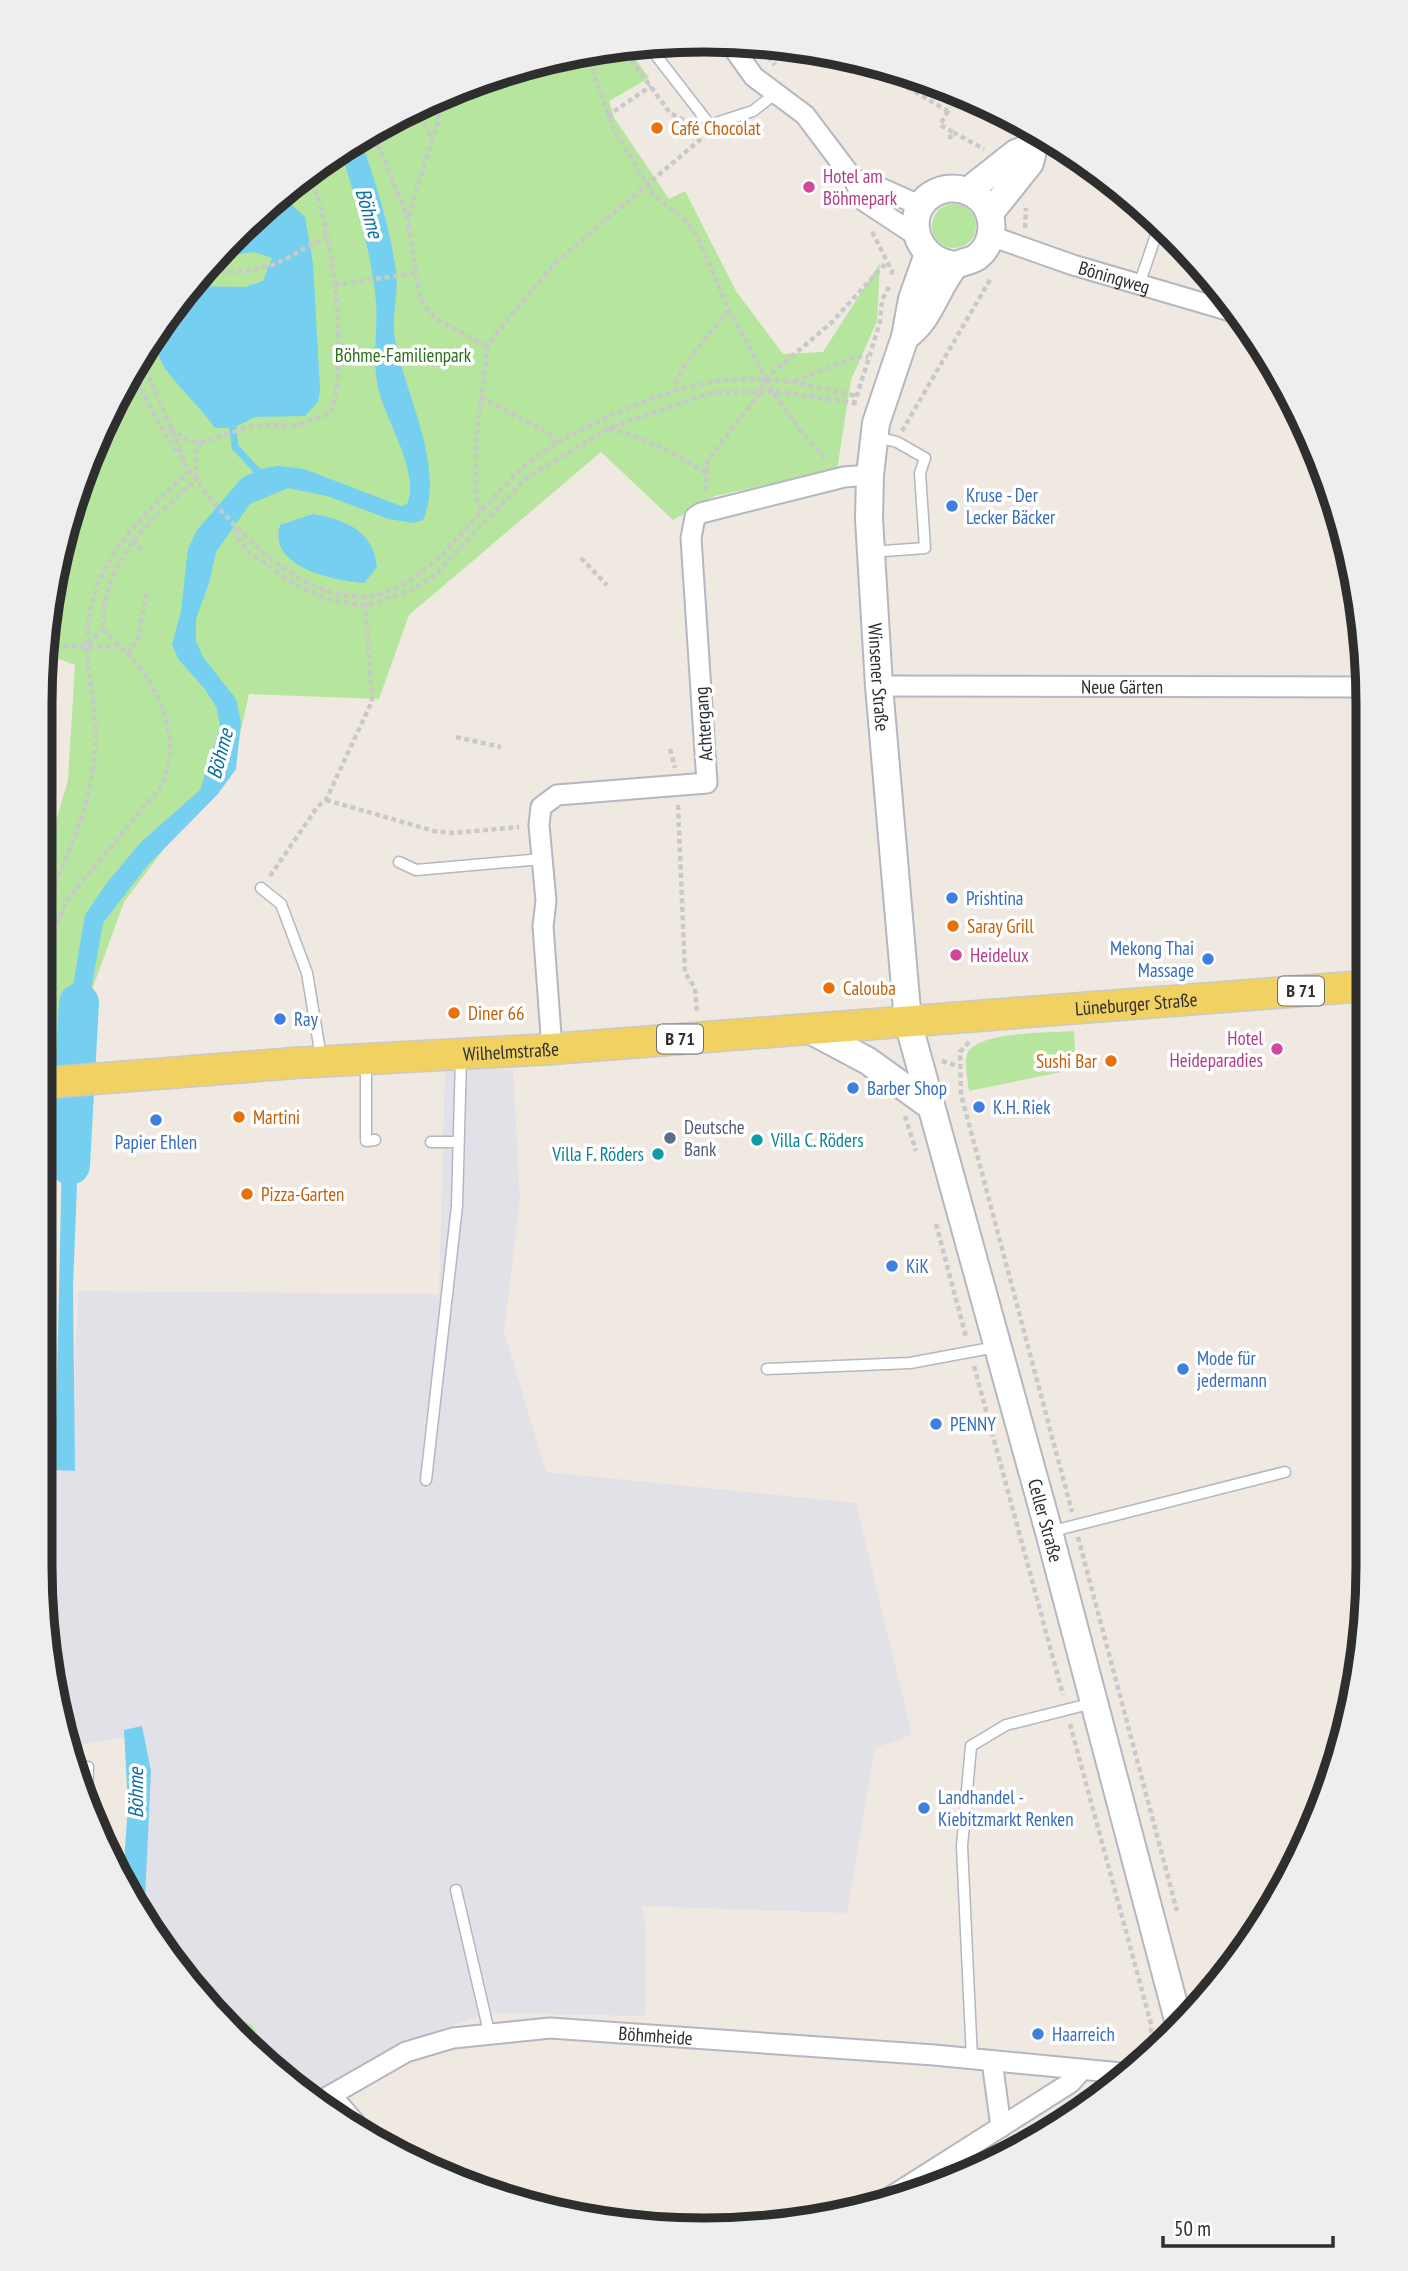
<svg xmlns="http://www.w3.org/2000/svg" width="1408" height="2271" viewBox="0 0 1408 2271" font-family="'PT Sans Narrow',sans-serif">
<rect width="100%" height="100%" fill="#efe9e1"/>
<!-- industrial -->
<path fill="#e3e1e8" d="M513 1069 520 1199 504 1331 546 1472 856 1503 912 1735 875 1748 847 1913 642 1906 646 1933 645 2016 489 2013 434 2031 307 2098 300 2094 152 1936 136 1903 138 1735 70 1747 40 1567 41 1441 72 1439 78 1291 439 1294 445 1070Z"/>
<!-- green -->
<g fill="#b6e59e">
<path d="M618 46H626L649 78 609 101 615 119 669 199 685 191 736 291 783 354 823 352 880 263 877 321 851 380 837 470 715 496 673 520 601 452 409 615 379 699 249 694 230 778 175 834 124 902 93 987 91 1062 43 1065 44 861 68 780 75 665 46 654V618L91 450 178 300 267 205 372 129 491 75Z"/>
<circle cx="954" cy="226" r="22"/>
<path d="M1074 1031 1076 1069 969 1091C968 1080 963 1062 968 1052 982 1031 1050 1033 1074 1031Z"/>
<path d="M240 2021C257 2022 259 2037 260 2051L234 2023Z"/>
</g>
<!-- water -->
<g fill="#75cff0">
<path d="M360 138C375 180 390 226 396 271 399 295 391 317 395 340 405 394 446 468 423 520L413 523 389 519 327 496 288 488 250 504 216 552 209 583 196 619V641L203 657 236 699 241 722 236 769 218 794 147 866 103 923 91 990V1055L66 1057 72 992 85 915 106 884 141 842 200 790 220 727 217 708 204 688 179 660 172 645 181 611 188 549 197 530 242 478 261 469 278 466 304 469 401 506 407 504C421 471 384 419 378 387 372 359 378 330 376 302 372 256 355 196 341 151Z"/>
<path d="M281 195 305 217 313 263 320 390 318 402 305 416 255 417 233 428H215C172 368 123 358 190 286L245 287 263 281 272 258 254 252 217 257 267 205Z"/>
<path d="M313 514C347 520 373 531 377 567L364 583C334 581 267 567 280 525Z"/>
<path d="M80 1108 73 1287 75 1471 55 1470 63 1110Z"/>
<path d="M142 1726 151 1771 144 1920 123 1876 128 1805 124 1730Z"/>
</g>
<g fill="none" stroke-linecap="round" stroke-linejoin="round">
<!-- stream -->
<path stroke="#75cff0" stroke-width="7" d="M233 428 235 447 262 476"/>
<!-- river -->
<path stroke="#75cff0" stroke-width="40" d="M70 1165 79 1003"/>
<defs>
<g id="service">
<path d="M648 45 710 125 753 111 776 93"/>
<path d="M1139 285 1157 232 1164 230"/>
<path d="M871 552 925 548 920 473 925 458 897 442 877 437"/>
<path d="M399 862 416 870 542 859"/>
<path d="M261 888 281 904 307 973 321 1057"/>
<path d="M366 1063V1141L375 1140"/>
<path d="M431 1142H458"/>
<path d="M767 1369 910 1363 996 1347"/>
<path d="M426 1480 457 1206 461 1057"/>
<path d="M1049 1532 1285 1472"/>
<path d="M87 1804 88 1767"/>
<path d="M456 1890 489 2032"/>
<path d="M972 2059 962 1846 971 1746 1006 1725 1093 1703"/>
</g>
<g id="minor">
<path d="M729 42 754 77 805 115 854 180 864 201 917 236"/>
<path d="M854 180 874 185 921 206"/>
<path id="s1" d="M991 236 1073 265 1237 313"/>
<path id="s2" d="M879 686 1366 687"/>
<path d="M552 1049 543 926 546 901 539 825 541 807 557 795 707 783 691 538 695 517 701 513 844 477 870 475"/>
<path d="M992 2061 1001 2127"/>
<path d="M332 2096 355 2123"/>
<path id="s3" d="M317 2103 406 2052 453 2038 550 2028 934 2055 1121 2073"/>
<path d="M873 2208 1070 2083 1082 2070"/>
</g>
<g id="secondary">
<path d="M968 191 1016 153 1034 146"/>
<path d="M990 213 1030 163 1034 146 1042 136"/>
<path id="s4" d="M928 254 912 299 905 337 876 423 870 475 869 519 879 686 908 1022 1049 1532 1178 2020"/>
<path d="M905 337C930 320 935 291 953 268 958 262 970 262 977 257 995 243 996 216 981 200 972 191 958 187 946 189 900 199 909 260 955 265"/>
<path d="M808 1029 868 1061 929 1105"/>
</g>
<g id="primary">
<path id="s5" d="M43 1083 295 1063 552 1049 1365 986"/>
</g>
</defs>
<!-- service casing -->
<use href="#service" stroke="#b4b7c1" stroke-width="13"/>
<!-- minor casing -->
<use href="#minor" stroke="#b4b7c1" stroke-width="23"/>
<!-- secondary casing -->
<use href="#secondary" stroke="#b4b7c1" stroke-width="30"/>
<!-- primary casing -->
<use href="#primary" stroke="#c9c9c9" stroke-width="33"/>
<!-- path -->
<g stroke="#c9c9c9" stroke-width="4.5" stroke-dasharray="5 3.5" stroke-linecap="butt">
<path d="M758 43 775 65"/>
<path d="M621 46 670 113 684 120"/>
<path d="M586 53 614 130 654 195 685 220 696 234 729 310 762 370 764 379 762 390 707 462 706 492"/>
<path d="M900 83 948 111 950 107"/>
<path d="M416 109 432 139"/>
<path d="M948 111 940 125 953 132"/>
<path d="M607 116 651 86"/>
<path d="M372 129 407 217 420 296 428 311 438 320 488 347"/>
<path d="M949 139 953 132 984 149"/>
<path d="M408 216 439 120 436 100"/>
<path d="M1025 228 1026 208"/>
<path d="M872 232 892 271 891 278"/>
<path d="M203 272 247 271 276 264 326 237"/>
<path d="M334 285 416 273"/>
<path d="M142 361 185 461"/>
<path d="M135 373C163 452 293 635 393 589 443 566 477 512 516 474 557 433 668 386 726 380 770 375 814 386 857 396"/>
<path d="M765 379 830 324 887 262"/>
<path d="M765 380 802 433 828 461"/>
<path d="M794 381 858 356 868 357"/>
<path d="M675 392C673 371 715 328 729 310"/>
<path d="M481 397 550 434 556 443"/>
<path d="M854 405 880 322 882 300 889 287"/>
<path d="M609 428C645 439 674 452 705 473"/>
<path d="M170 429 189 441 201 443 254 425H298L331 413C349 358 333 227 309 174"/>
<path d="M902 431 991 278"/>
<path d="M196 479 195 452 201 443"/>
<path d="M481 510 476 496V440L488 347 496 334 555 263 702 138"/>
<path d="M235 529 240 542 250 553 293 583 326 599 365 606 414 589 436 574 525 479 609 428 710 393 775 391 855 403"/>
<path d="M133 540 142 550"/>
<path d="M581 558 607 585"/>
<path d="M88 644 103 629"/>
<path d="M46 646 118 647"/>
<path d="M128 654 138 639 147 592"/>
<path d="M456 737 501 747"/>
<path d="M670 749 675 768"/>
<path d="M326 800 434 831 452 833 519 827"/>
<path d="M678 805 685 973 695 988 697 1013"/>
<path d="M270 876 318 806 326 800 372 701 365 598"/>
<path d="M44 907C68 855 90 809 95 751 98 715 88 681 87 645 86 566 137 521 189 471"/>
<path d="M44 956 67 900 159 789C182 749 165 699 137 664 127 652 114 642 103 629 102 561 148 521 196 480"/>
<path d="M969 1042 960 1052 961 1094 1072 1512"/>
<path d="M942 1061 958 1066"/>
<path d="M905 1116 916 1151"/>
<path d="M936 1224 966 1337"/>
<path d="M974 1366 1063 1695"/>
<path d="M1078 1537 1177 1911"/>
<path d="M1070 1724 1151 2024V2046"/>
</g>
<!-- service -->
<use href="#service" stroke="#fff" stroke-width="10"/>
<!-- minor -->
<use href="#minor" stroke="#fff" stroke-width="19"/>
<!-- secondary -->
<use href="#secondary" stroke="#fff" stroke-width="26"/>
<!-- primary -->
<use href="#primary" stroke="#f2d163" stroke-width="30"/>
</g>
<!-- markers -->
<g fill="#e8710a" stroke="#fff" stroke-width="2.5">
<circle cx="657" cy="128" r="7"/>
<circle cx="953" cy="926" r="7"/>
<circle cx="829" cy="988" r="7"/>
<circle cx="454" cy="1013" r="7"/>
<circle cx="1111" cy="1061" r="7"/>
<circle cx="239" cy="1117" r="7"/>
<circle cx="247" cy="1194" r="7"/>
</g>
<g fill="#d1479c" stroke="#fff" stroke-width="2.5">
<circle cx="809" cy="187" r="7"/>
<circle cx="956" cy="955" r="7"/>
<circle cx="1277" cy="1049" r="7"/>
</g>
<g fill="#3f7fe0" stroke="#fff" stroke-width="2.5">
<circle cx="952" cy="506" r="7"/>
<circle cx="952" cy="898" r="7"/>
<circle cx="1208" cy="959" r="7"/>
<circle cx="280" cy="1019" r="7"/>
<circle cx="853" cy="1088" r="7"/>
<circle cx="979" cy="1107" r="7"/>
<circle cx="156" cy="1120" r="7"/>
<circle cx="892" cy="1266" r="7"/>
<circle cx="1183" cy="1369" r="7"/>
<circle cx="936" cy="1424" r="7"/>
<circle cx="924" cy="1808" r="7"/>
<circle cx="1038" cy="2034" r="7"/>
</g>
<circle fill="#5c6f8a" stroke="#fff" stroke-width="2.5" cx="670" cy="1138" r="7"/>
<g fill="#0f9aa8" stroke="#fff" stroke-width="2.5">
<circle cx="757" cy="1140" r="7"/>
<circle cx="658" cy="1154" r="7"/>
</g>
<g text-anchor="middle" stroke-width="7" stroke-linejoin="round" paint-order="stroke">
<!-- shield labels -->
<g fill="#fff" stroke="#6d6d6d" stroke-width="2">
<rect x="1278" y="976.5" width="46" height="29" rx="5"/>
<rect x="657" y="1024.5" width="46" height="29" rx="5"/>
</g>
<g font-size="18" font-weight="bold" fill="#2e2e2e">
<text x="1301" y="997">B 71</text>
<text x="680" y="1045">B 71</text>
</g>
<!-- food labels -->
<g font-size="19" fill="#c56008" stroke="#fff" text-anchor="start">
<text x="671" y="135">Café Chocolat</text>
<text x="967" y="933">Saray Grill</text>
<text x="843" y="995">Calouba</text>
<text x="468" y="1020">Diner 66</text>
<text x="1097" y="1068" text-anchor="end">Sushi Bar</text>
<text x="253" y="1124">Martini</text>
<text x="261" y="1201">Pizza-Garten</text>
</g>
<!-- hotel labels -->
<g font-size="19" fill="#b23c85" stroke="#fff" text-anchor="start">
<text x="823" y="183">Hotel am<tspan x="823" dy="22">Böhmepark</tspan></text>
<text x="970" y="962">Heidelux</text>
<text x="1263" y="1045" text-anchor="end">Hotel<tspan x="1263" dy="22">Heideparadies</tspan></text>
</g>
<!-- street labels -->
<g font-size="19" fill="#2e2e2e" stroke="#fff">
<text dy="7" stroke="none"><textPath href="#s1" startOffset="130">Böningweg</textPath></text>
<text dy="7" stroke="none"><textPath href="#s4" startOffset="432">Winsener Straße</textPath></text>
<text dy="7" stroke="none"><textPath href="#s2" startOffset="243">Neue Gärten</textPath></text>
<text transform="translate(703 724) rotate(-94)" y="7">Achtergang</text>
<text dy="7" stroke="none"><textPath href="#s5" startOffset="1096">Lüneburger Straße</textPath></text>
<text dy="7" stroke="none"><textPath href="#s5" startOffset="469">Wilhelmstraße</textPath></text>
<text dy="7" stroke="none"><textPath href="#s4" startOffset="1295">Celler Straße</textPath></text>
<text dy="7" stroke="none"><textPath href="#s3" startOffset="355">Böhmheide</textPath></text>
</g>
<!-- park labels -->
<g font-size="19" fill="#2c6e1b" stroke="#fff">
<text x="403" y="362">Böhme-Familienpark</text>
</g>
<!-- shop labels -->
<g font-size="19" fill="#366cbe" stroke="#fff" text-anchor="start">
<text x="966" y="502">Kruse - Der<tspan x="966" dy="22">Lecker Bäcker</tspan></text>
<text x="966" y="905">Prishtina</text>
<text x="1194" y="955" text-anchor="end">Mekong Thai<tspan x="1194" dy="22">Massage</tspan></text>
<text x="294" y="1026">Ray</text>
<text x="867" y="1095">Barber Shop</text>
<text x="993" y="1114">K.H. Riek</text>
<text x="156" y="1149" text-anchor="middle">Papier Ehlen</text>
<text x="906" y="1273">KiK</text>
<text x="1197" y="1365">Mode für<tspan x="1197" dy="22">jedermann</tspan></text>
<text x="950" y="1431">PENNY</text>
<text x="938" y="1804">Landhandel -<tspan x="938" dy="22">Kiebitzmarkt Renken</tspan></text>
<text x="1052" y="2041">Haarreich</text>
</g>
<!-- service labels -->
<g font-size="19" fill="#4e5e75" stroke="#fff" text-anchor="start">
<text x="684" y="1134">Deutsche<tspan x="684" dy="22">Bank</tspan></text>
</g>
<!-- culture labels -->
<g font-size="19" fill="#0d838f" stroke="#fff" text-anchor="start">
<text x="771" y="1147">Villa C. Röders</text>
<text x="644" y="1161" text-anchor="end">Villa F. Röders</text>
</g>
<!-- water labels -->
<g font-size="21" font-style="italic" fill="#0d6fa3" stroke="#fff">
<text transform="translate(369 213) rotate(74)" y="7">Böhme</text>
<text transform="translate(220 754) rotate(-75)" y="7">Böhme</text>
<text transform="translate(136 1793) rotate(-90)" y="7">Böhme</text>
</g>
</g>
<!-- crop -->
<path d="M0 0H1408V2271H0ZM704 52H704A652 652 0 0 1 1356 704V1566A652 652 0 0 1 704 2218H704A652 652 0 0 1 52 1566V704A652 652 0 0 1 704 52Z" fill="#eee" fill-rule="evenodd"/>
<path fill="none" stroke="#2e2e2e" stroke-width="9" d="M704 52H704A652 652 0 0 1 1356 704V1566A652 652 0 0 1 704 2218H704A652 652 0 0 1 52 1566V704A652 652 0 0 1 704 52Z"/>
<!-- scale -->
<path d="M1163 2236v10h170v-10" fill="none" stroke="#2e2e2e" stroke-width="3.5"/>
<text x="1174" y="2236" font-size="21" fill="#2e2e2e" stroke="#ffffff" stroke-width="5" paint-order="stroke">50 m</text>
</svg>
